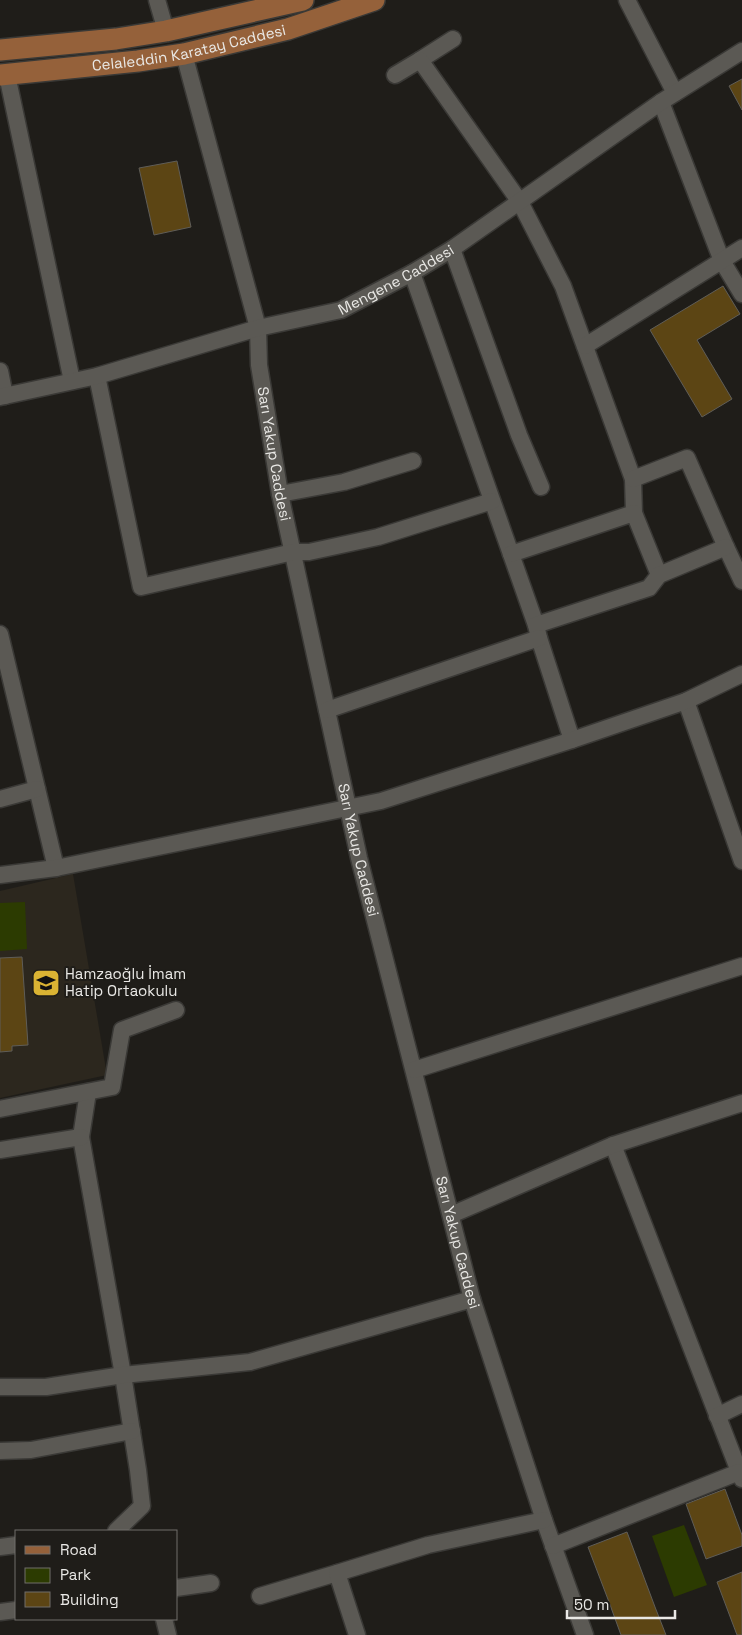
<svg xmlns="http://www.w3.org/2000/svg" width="742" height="1635" viewBox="0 0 742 1635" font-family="'Space Grotesk',sans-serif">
<rect width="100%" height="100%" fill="#1f1d19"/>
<!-- built -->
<path fill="#2c271e" d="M73 874 107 1075 0 1098V891Z"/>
<!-- green -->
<g fill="#2c3b01">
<path d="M25 902 27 949 0 951V903Z"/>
<path d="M684 1525 707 1585 674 1597 652 1536Z"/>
</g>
<!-- building -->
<g fill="#5c4514" stroke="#5f5d58">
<path d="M742 79V110L729 86Z"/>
<path d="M177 161 191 227 154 235 139 168Z"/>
<path d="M723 286 740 314 697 340 732 399 702 417 650 330Z"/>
<path d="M22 957 28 1045 12 1046V1051L0 1052V958Z"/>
<path d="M725 1489 742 1535V1546L706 1559 686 1504Z"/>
<path d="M627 1532 655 1607 666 1635H621L609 1602 588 1547Z"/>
<path d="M742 1572V1635H737L717 1582Z"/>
</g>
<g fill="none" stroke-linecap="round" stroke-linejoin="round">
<defs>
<g id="minor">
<path d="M157 0 166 31"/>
<path d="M627 0 675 93"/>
<path id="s1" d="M184 54 258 328 259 365 280 494 359 858 472 1299 544 1520 585 1635"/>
<path d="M420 60 453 39"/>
<path d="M7 75 72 381"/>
<path d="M395 75 420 60 520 202 563 286 633 479 634 513"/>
<path d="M661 102 722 261 742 294"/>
<path d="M452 249 519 435 541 487"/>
<path d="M412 273 536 625 539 638 572 740"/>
<path d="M585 346 742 248"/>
<path d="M0 371 5 396"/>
<path d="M97 376 141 587 293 552H309L378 537 492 501"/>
<path id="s2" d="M0 397 97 376 258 328 341 310 412 273 452 249 661 102 742 51"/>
<path d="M633 479 687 458 726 547 742 581"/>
<path d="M280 494 344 482 413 461"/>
<path d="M511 554 634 513 659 575"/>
<path d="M536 625 649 588 659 575 726 547"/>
<path d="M0 634 56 868"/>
<path d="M686 701 742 861"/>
<path d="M327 710 539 638"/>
<path d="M0 799 37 789"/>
<path d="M0 875 56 868 381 801 572 740 686 701 742 674"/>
<path d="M414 1070 742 966"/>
<path d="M88 1092 81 1137 123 1375 138 1470 142 1506 116 1531"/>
<path d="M0 1109 112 1087 122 1030 176 1010"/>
<path d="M613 1145 742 1479"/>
<path d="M0 1150 81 1137"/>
<path d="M451 1215 613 1145 742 1103"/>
<path d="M0 1387H46L123 1375 250 1362 472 1299"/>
<path d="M717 1416 742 1404"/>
<path d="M0 1451 31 1450 132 1431"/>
<path d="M553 1546 739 1472"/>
<path d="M0 1547 16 1545"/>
<path d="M176 1588 211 1583"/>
<path d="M260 1596 337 1573"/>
<path d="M0 1612 16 1610"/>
<path d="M164 1619 168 1635"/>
<path d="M357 1635 337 1573 428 1545 544 1520"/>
</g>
<g id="major">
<path d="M0 50 116 39 166 31 303 0"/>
<path id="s3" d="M0 75 138 61 184 54 288 29 374 0"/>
</g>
</defs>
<!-- minor casing -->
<use href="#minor" stroke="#3a3936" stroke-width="19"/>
<!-- major casing -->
<use href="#major" stroke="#3a3936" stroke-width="24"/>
<!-- minor -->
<use href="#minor" stroke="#5b5954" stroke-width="16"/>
<!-- major -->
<use href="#major" stroke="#95613a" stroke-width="21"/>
</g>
<!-- icons -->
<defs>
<symbol id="school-square" viewBox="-11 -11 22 22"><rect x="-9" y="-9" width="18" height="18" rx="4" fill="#dab333" stroke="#1f1d19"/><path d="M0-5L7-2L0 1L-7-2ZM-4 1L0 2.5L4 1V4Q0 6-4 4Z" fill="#111"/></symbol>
</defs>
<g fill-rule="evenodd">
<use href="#school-square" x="30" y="967" width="32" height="32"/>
</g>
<g text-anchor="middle" stroke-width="4" stroke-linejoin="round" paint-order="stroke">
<!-- street labels -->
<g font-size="15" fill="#e9e8e5" stroke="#1f1d19">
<text dy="5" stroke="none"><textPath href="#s3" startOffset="191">Celaleddin Karatay Caddesi</textPath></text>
<text dy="5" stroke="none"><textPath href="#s2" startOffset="415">Mengene Caddesi</textPath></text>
<text dy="5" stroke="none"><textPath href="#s1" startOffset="411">Sarı Yakup Caddesi</textPath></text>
<text dy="5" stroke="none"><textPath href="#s1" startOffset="816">Sarı Yakup Caddesi</textPath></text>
<text dy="5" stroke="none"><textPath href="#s1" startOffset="1221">Sarı Yakup Caddesi</textPath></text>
</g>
<!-- poi labels -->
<g font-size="15" fill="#e9e8e5" stroke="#1f1d19" text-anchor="start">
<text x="65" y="979">Hamzaoğlu İmam<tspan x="65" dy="17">Hatip Ortaokulu</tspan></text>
</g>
</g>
<!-- legend -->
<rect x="15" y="1530" width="162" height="90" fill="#1f1d19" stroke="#706e6b"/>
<rect x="25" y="1546" width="25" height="8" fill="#95613a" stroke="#706e6b"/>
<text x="60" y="1555" font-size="15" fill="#e9e8e5">Road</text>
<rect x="25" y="1568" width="25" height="15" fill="#2c3b01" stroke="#706e6b"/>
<text x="60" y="1580" font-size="15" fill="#e9e8e5">Park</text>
<rect x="25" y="1592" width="25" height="15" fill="#5c4514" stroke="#706e6b"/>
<text x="60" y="1605" font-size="15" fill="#e9e8e5">Building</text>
<!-- scale -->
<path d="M567 1610v8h108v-8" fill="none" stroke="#e9e8e5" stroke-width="2.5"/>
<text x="574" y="1610" font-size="15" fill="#e9e8e5" stroke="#1f1d19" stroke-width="4" paint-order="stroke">50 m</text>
</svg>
